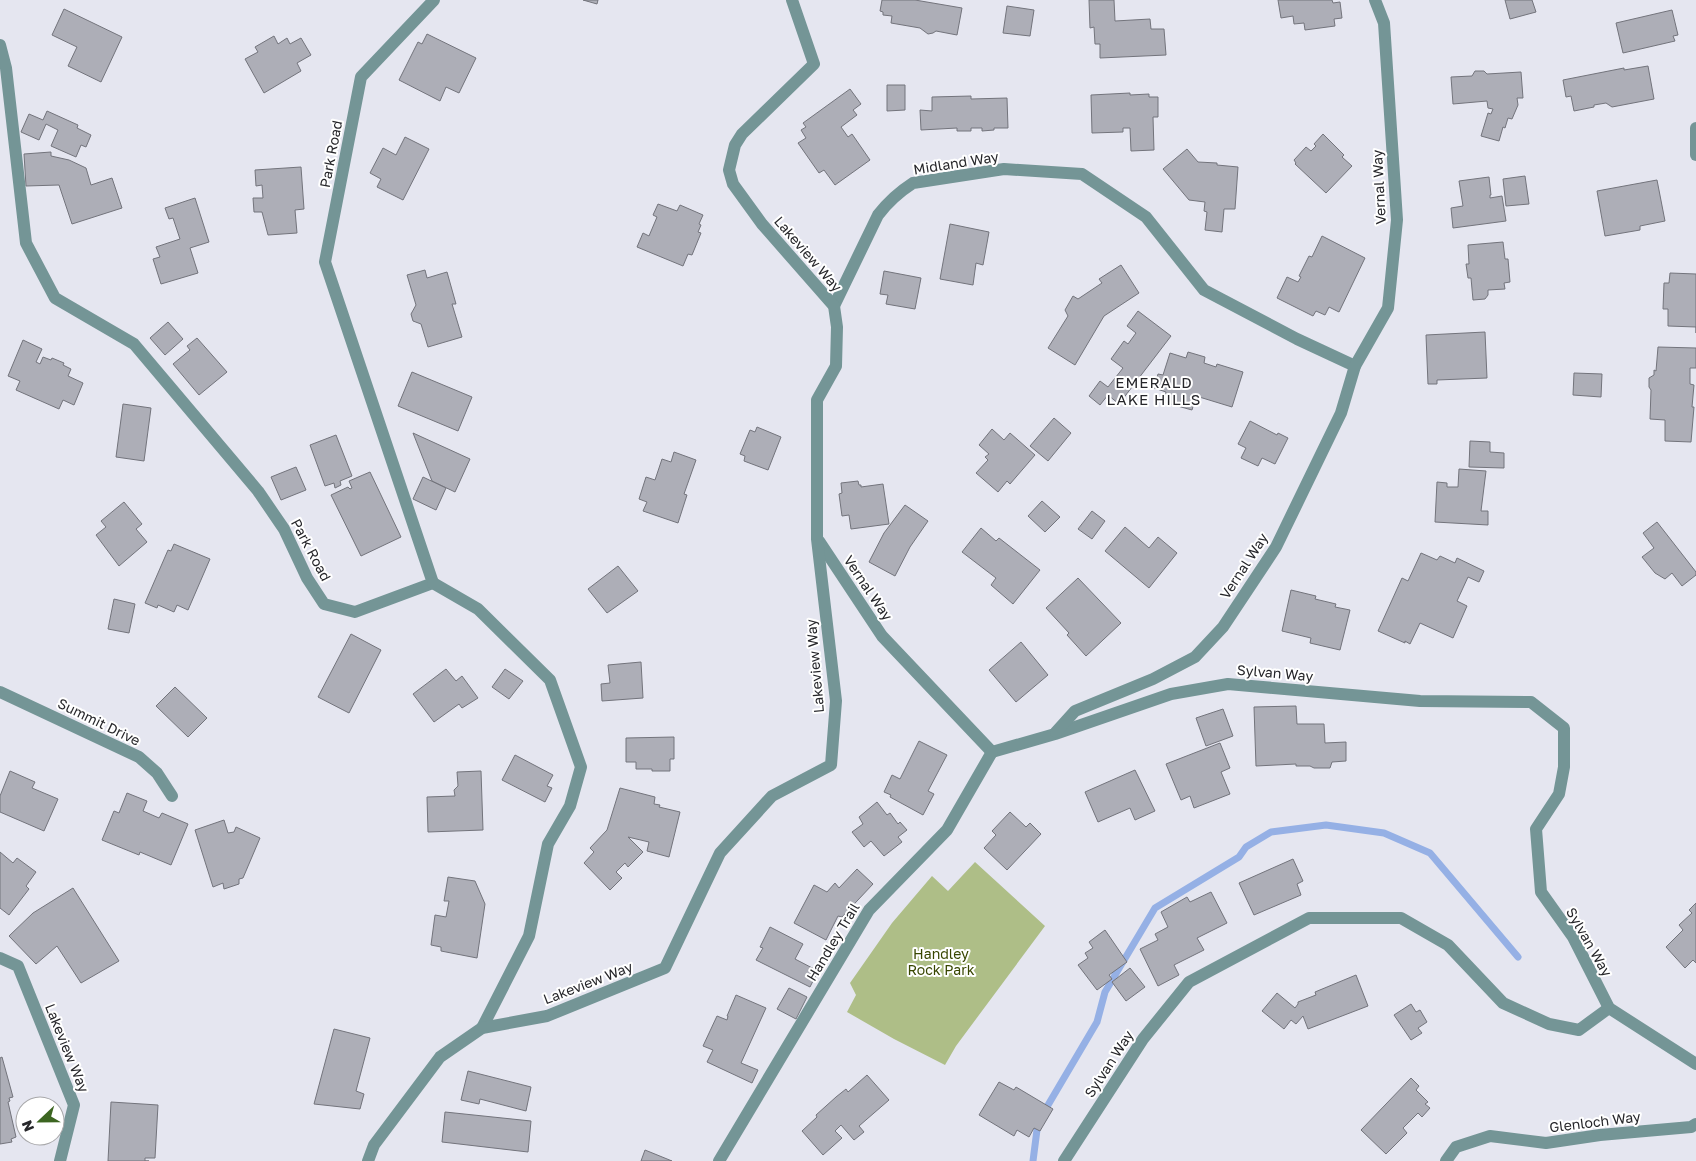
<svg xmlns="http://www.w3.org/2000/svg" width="1696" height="1161" viewBox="0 0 1696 1161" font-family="'Golos Text',sans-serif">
<rect width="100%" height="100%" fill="#e5e6f0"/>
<!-- green -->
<path fill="#aebe87" d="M975 862 1045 926 956 1046 945 1065 894 1039 847 1012 856 995 850 983 892 923 932 876 948 891Z"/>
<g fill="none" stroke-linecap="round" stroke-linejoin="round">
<!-- stream -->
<path stroke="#95b0e5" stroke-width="7" d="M1033 1161 1038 1122 1097 1022 1105 992 1155 908 1239 857 1246 847 1271 832 1326 825 1384 833 1430 853 1518 957"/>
</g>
<!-- building -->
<g fill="#adaeb7" stroke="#73747c">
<path d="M583 0H598L597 4Z"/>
<path d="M882 0H915L962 8 957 35 936 31 933 33 928 34 920 28 891 23 892 16 883 15V12L880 11Z"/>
<path d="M1089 0H1114L1115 21 1150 19 1151 29H1164L1166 55 1100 58V44H1095L1094 27 1090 28Z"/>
<path d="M1278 0H1332L1333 3 1340 2 1342 18 1334 19 1335 26 1305 30 1304 23 1294 24 1293 16 1281 18Z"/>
<path d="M1505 0H1532L1536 12 1510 19Z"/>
<path d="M1007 6 1034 10 1030 36 1003 33Z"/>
<path d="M64 9 122 37 101 82 68 66 77 47 52 35Z"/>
<path d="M1672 10 1678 35 1673 36 1675 41 1623 53 1616 23Z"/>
<path d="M427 34 476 58 459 93 446 87 440 101 399 80 418 42 422 44Z"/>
<path d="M274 36 278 44 287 38 290 44 301 38 311 55 297 63 301 71 264 93 245 59 258 52 255 47Z"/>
<path d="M1648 66 1654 99 1612 107 1606 103 1594 105V107L1574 111 1571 96 1566 97 1563 80 1624 68V70Z"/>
<path d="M1475 71H1484L1487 74 1521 72 1523 98H1517L1518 105 1512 119 1508 118 1505 128 1503 127 1499 141 1481 136 1488 113 1491 114 1493 109 1488 108 1487 101 1453 104 1451 77 1472 76Z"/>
<path d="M887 85H905V110L887 111Z"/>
<path d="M850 89 861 104 853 110 857 115 841 127 848 137 852 134 870 160 835 185 824 170 819 173 798 143 806 138 801 130 806 127 803 123Z"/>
<path d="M1130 93V95L1149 94V97H1158V117H1153L1154 150 1131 151 1130 128H1123V132L1092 133 1091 95Z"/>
<path d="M971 96V99L1007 98 1008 128H994V130L982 131V128H971V131H957V128L921 130 920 110 932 111V97Z"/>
<path d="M47 111 78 125 77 128 91 135 86 147 81 145 76 157 51 146 58 130 46 124 39 140 21 132 29 114 43 120Z"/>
<path d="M1323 134 1344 155 1342 157 1352 166 1326 193 1295 164 1296 163 1294 160 1306 147 1311 151 1316 146 1314 144Z"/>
<path d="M405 137 429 149 403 200 377 187 381 179 370 173 383 148 396 155Z"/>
<path d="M1187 149 1198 162 1217 163V165L1238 167 1235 209H1224L1222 232 1205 230 1207 212 1204 211 1205 202 1189 200 1163 169Z"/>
<path d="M51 152V156L69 160 86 168 91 185 112 178 122 208 72 224 59 185 26 186 24 154Z"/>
<path d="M301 167 304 209 295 210 297 233 268 235 262 212H254L253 198H263L262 185 256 186 255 170Z"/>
<path d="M1525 176 1529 204 1506 206 1503 179Z"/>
<path d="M1489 177 1491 195H1490V198L1502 196 1506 221 1453 228 1451 208 1463 206 1459 181Z"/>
<path d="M1657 180 1665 221 1640 226V230L1605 236 1597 191Z"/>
<path d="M195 198 209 242 190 248 198 273 161 284 153 259 160 257 156 247 180 239 173 218 169 219 165 208Z"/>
<path d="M658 204 677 211 680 205 703 215 699 224 701 225 698 232 701 233 692 255 688 254 683 266 637 247 643 233 649 236 657 217 653 215Z"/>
<path d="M950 224 989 232 983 265 976 263 973 285 940 279Z"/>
<path d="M1322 236 1365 258 1339 312 1329 307 1325 315 1316 311 1313 316 1277 298 1287 277 1298 282 1301 277 1299 276 1309 256 1312 257Z"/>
<path d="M1503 242 1505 259H1508L1510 282 1504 283 1505 289 1488 290V295L1485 299 1473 300 1471 278H1468L1466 264H1469L1468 245Z"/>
<path d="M1121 265 1139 293 1104 316 1075 365 1048 348 1068 316 1065 310 1073 296 1078 299 1102 283 1099 279Z"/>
<path d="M425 270 427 278 447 272 456 304H452L462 337 428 347 421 324 413 321 411 314 416 305 407 275Z"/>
<path d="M884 271 921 278 915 309 886 304 888 295 880 294Z"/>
<path d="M1670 273 1696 274V333V327L1668 326V309H1663L1664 283H1669Z"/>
<path d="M1138 311 1171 336 1119 404 1108 395 1100 405 1089 396 1100 381 1108 387 1123 368 1111 359 1124 341 1128 344 1136 333 1127 326Z"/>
<path d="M168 322 183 339 165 355 150 338Z"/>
<path d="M1485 332 1487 378 1437 380V384H1428L1426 335Z"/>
<path d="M197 338 227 372 199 395 173 364 190 350 187 346Z"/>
<path d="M23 340 42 349 36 362 40 364 43 357 51 360 52 358 64 363 63 365 71 369 68 376 83 383 74 405 63 400 59 409 16 390 20 381 8 376Z"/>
<path d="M1658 347 1696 348V368H1690V384L1694 385 1692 407H1694L1691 442 1665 441V420L1650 419 1651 390 1649 387V378L1654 375V370L1656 371Z"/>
<path d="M1188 352 1205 357 1204 363 1216 367 1217 364 1243 372 1232 407 1196 396 1192 410 1163 402 1166 392 1154 388 1158 374 1163 375 1170 353 1186 358Z"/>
<path d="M412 372 472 397 458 431 398 406Z"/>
<path d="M1574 373 1602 374 1601 397 1573 395Z"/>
<path d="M123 404 151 408 144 461 116 457Z"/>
<path d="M1054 418 1071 433 1048 461 1030 446Z"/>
<path d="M1250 421 1277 435 1278 433 1288 438 1275 464 1262 458 1258 466 1241 458 1246 448 1238 444Z"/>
<path d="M757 427 781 437 768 470 744 461 745 456 740 454 750 430 755 432Z"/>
<path d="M992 429 1004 440 1010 433 1035 455 1010 484 1007 481 998 492 976 473 988 460 985 457 989 454 979 445Z"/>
<path d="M413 433 470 459 455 492 432 481Z"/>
<path d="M336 435 352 476 340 481 341 485 335 488 334 483 325 486 310 445Z"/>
<path d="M1470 441 1490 442V452L1504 453V468L1469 467Z"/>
<path d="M674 452 696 460 684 494 687 495 678 523 643 511 647 502 639 499 646 477 655 480 662 459 671 462Z"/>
<path d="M296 467 306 490 281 500 271 477Z"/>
<path d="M1459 469 1486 471 1481 511H1488V525L1435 522 1437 482 1447 483V487H1458Z"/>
<path d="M370 472 401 537 361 556 331 495 348 487 350 489 352 488 349 481Z"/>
<path d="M423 477 446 488 436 510 413 499Z"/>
<path d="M858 481 859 485H861V487L883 484 889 524 851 529 849 515 842 516 839 494 842 493 841 483Z"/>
<path d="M1042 501 1060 517 1045 532 1028 516Z"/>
<path d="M124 502 142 524 136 529 147 542 119 566 96 535 106 527 101 521Z"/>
<path d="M905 505 928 521 910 547 895 576 869 562 884 533Z"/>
<path d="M1092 511 1105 521 1092 539 1078 529Z"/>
<path d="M1657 522 1696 572V575L1682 586 1672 573 1665 579 1655 573 1642 557 1654 548 1643 533Z"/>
<path d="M1125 527 1149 548 1158 537 1177 553 1149 588 1105 551Z"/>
<path d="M981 528 996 541 999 538 1040 570 1013 604 991 585 996 578 962 552Z"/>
<path d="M174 544 210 559 188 610 177 605 174 612 158 605 157 608 145 603 168 550 171 551Z"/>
<path d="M1421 553 1437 560 1440 556 1455 563 1457 558 1484 571 1479 582 1468 577 1457 601 1467 606 1453 638 1420 623 1410 644 1405 641V643L1378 631 1402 578 1408 581Z"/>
<path d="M618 566 638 591 607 613 588 589Z"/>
<path d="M1078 578 1121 623 1086 656 1067 635 1069 633 1046 608Z"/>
<path d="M1291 590 1316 596 1315 599 1336 604 1335 607 1350 610 1340 650 1310 643 1311 638 1282 631Z"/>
<path d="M114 599 135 604 129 633 108 629Z"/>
<path d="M351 634 381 650 349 713 318 697Z"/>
<path d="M1021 642 1048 675 1016 702 989 670Z"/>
<path d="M641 662 643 698 602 701 601 684 610 683 608 665Z"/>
<path d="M446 669 456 681 462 676 478 698 462 708 459 704 434 722 413 694Z"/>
<path d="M505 669 523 681 509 699 492 687Z"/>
<path d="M175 687 207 718 188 737 156 706Z"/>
<path d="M1296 706 1297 724H1324L1325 743 1346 742V761L1332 762 1330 768H1314L1310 766H1296V764L1256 766 1254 707Z"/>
<path d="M1223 709 1233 736 1206 746 1196 718Z"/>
<path d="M674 737V759H670V771H652V769H636V762H626V738Z"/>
<path d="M919 741 947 755 928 791 934 794 923 815 890 797 891 795 884 792 892 775 900 779Z"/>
<path d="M1220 743 1230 768 1221 772 1230 794 1194 808 1190 796 1181 800 1166 764Z"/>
<path d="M515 755 553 775 547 786 552 788 545 802 502 780Z"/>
<path d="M1135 770 1155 811 1135 820 1130 808 1098 822 1085 792Z"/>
<path d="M10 771 35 782 32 788 58 799 44 831 0 812V796Z"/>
<path d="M481 771 483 830 428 832 427 797 455 796 454 790 458 786 457 772Z"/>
<path d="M620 788 655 797 654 804 660 805 659 807 680 812 669 857 647 851 649 842 628 837 643 852 628 867 625 863 616 872 622 878 610 890 584 863 594 852 590 848 607 830Z"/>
<path d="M127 793 147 801 143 811 159 818 162 813 188 824 171 865 140 852 139 855 102 840 114 811 119 813Z"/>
<path d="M877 802 887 815 890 813 898 824 900 822 907 830 898 837 902 842 884 856 871 841 864 847 852 832 863 824 859 817Z"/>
<path d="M1010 812 1026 827 1030 823 1041 834 1007 870 984 848 996 835 992 831Z"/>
<path d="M224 820 228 833 234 832 236 827 260 838 243 878 239 879V884L224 889 223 883 213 887 195 830Z"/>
<path d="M0 852 13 863 17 858 36 872 26 886 29 889 9 915 0 908Z"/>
<path d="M1293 859 1303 881 1297 884 1301 895 1254 915 1239 883Z"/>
<path d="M857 869 873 884 842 917 838 916 826 940 794 923 814 885 827 892 835 883 839 888Z"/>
<path d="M448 877 475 881 485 904 477 958 441 951V947L431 945 435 915 446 917 449 901H444Z"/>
<path d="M73 888 119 961 81 983 57 946 36 964 9 936 33 913Z"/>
<path d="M1211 892 1227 923 1197 938 1204 950 1174 965 1179 975 1158 986 1140 949 1158 940 1155 934 1168 927 1161 912 1187 897 1190 902Z"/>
<path d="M1696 903V963L1693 960 1685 968 1666 947 1683 930 1679 925 1692 913 1689 910Z"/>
<path d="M770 927 803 944 795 959 818 971 810 987 756 960 763 948 760 947Z"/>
<path d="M1105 930 1127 962 1109 975 1112 979 1097 990 1078 965 1088 958 1085 953 1093 948 1089 942Z"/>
<path d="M1130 968 1145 987 1126 1001 1112 982Z"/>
<path d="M1356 975 1368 1006 1308 1029 1303 1016 1296 1024 1291 1020 1284 1029 1262 1011 1277 993 1295 1008 1298 1004V1002L1316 995 1315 992Z"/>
<path d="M789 988 807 997 796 1019 777 1009Z"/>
<path d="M736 995 766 1008 741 1063 758 1070 752 1083 707 1062 713 1050 703 1046 717 1016 727 1020 728 1016H727Z"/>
<path d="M1411 1004 1416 1012 1420 1010 1427 1022 1418 1028 1422 1033 1411 1040 1394 1015Z"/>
<path d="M334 1029 370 1038 356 1091 364 1094 360 1109 314 1104Z"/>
<path d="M2 1057 13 1097 9 1098 10 1101 8 1102 16 1137 11 1139 12 1142 0 1144V1058Z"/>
<path d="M468 1071 531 1087 526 1111 480 1099 479 1104 461 1100Z"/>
<path d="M867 1075 889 1100 859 1126 864 1132 854 1140 841 1125 835 1131 842 1138 823 1155 802 1131 817 1117 816 1115 836 1097 846 1089 848 1092Z"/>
<path d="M1411 1078 1419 1086 1416 1090 1428 1102 1425 1104 1430 1108 1422 1117 1418 1113 1403 1128 1407 1133 1386 1154 1361 1130Z"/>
<path d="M999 1082 1014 1090 1016 1087 1053 1109 1040 1131 1034 1128 1029 1137 1017 1130 1014 1136 979 1115Z"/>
<path d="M111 1102 158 1105 155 1158H145V1161H149H108Z"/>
<path d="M445 1112 531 1121 528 1152 442 1142Z"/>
<path d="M645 1150 672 1161H641Z"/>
</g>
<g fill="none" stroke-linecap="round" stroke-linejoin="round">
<!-- minor -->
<g stroke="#749596" stroke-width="12">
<path d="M0 45 6 68 26 243 55 298 134 344 258 491 284 529 307 578 324 604 355 612 433 583 325 262 361 77 434 0"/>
<path d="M1696 128V155"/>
<path d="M834 306 878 215C888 202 899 192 913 183L1004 169 1082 174 1146 217 1204 290 1297 339 1355 366"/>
<path d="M819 541 882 636 992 752 1055 734 1171 694 1228 684 1420 701 1531 702 1564 728V767L1559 794 1536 829 1541 892 1573 937 1609 1008 1696 1064"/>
<path d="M433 583 478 609 550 680 581 767 570 806 548 844 529 936 482 1028"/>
<path d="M0 692 139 757 157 773 172 796"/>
<path d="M1056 732 1075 711 1153 679 1195 657 1223 627 1276 547 1341 413 1355 366 1388 308 1397 220 1384 23 1375 0"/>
<path d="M0 958 18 966 74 1105 60 1161"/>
<path d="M368 1161 374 1145 440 1057 482 1028 547 1016 665 968 720 853 772 796 831 765 836 701 817 539V400L836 366 837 327 834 306 762 224 733 184 729 170 735 145 742 134 814 64 792 0"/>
<path d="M719 1161 869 910 947 830 992 752"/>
<path d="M1064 1161 1143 1039 1189 982 1309 918H1401L1448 945 1503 1003 1549 1024 1579 1030 1609 1008"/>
<path d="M1446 1161 1456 1147 1490 1136 1546 1143 1600 1135 1691 1127 1696 1124"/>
</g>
</g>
<g text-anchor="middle" stroke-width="4" stroke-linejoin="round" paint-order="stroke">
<!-- street labels -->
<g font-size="14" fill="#26262a" stroke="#fff">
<text transform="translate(331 154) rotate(-79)" y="5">Park Road</text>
<text transform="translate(956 163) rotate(-9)" y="5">Midland Way</text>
<text transform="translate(1379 187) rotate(-93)" y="5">Vernal Way</text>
<text transform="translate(808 254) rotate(49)" y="5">Lakeview Way</text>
<text transform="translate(311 550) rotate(62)" y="5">Park Road</text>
<text transform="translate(1244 566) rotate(-57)" y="5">Vernal Way</text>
<text transform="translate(868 588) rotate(56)" y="5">Vernal Way</text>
<text transform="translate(815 666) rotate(-95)" y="5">Lakeview Way</text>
<text transform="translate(1275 673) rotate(5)" y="5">Sylvan Way</text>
<text transform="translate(99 722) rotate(26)" y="5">Summit Drive</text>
<text transform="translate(833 942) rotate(-59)" y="5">Handley Trail</text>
<text transform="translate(1589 942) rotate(60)" y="5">Sylvan Way</text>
<text transform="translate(588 983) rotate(-21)" y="5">Lakeview Way</text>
<text transform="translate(67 1048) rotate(68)" y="5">Lakeview Way</text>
<text transform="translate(1109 1064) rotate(-57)" y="5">Sylvan Way</text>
<text transform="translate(1595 1122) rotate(-7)" y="5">Glenloch Way</text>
</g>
<!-- park labels -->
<g font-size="14" fill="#384600" stroke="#fff">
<text x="941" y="959">Handley<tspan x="941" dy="16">Rock Park</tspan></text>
</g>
<!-- neighbourhood labels -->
<g font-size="15" letter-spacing="1" fill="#26262a" stroke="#fff">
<text x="1154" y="388">EMERALD<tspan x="1154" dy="17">LAKE HILLS</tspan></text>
</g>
</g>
<!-- north arrow -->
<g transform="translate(40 1121) rotate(248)"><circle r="24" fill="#ffffff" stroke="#a8a8aa"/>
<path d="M0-4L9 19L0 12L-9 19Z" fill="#3c6521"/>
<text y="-8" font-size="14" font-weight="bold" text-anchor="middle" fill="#26262a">N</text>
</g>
</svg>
